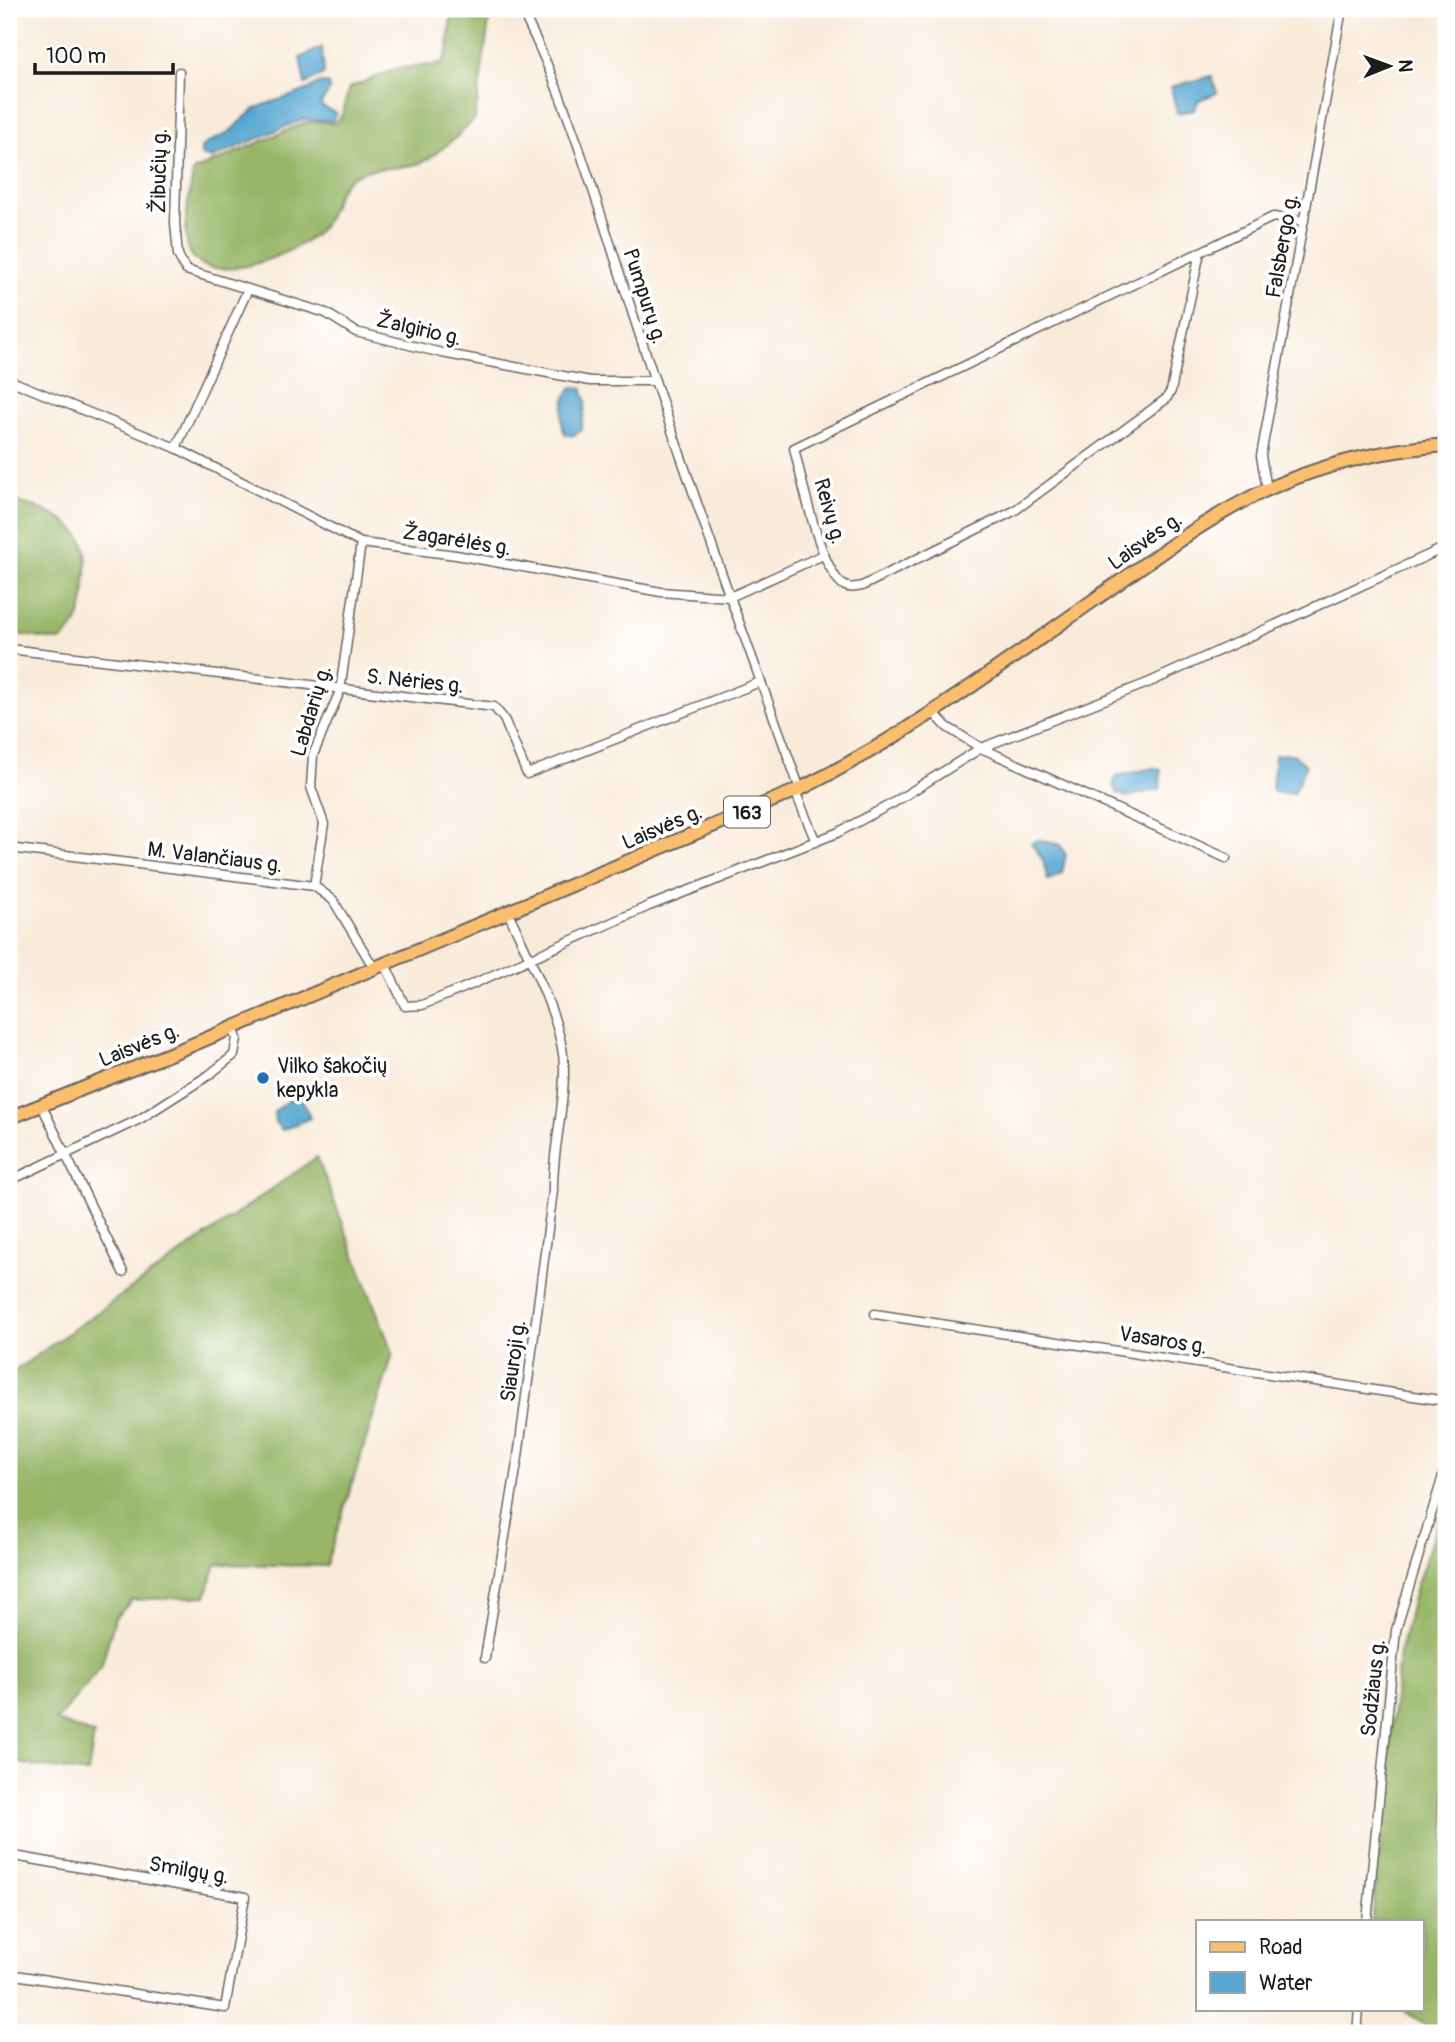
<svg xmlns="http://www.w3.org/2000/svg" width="1455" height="2042" viewBox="0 0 1455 2042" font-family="Pangolin,sans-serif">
<rect width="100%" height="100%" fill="#fff"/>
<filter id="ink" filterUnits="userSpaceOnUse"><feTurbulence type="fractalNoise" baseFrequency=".0143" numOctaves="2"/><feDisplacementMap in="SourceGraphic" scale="14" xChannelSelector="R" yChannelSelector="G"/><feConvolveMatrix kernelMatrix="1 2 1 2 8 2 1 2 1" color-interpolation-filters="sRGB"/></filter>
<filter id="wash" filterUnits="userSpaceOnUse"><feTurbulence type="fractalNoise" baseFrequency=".00686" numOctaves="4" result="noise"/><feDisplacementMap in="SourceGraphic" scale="28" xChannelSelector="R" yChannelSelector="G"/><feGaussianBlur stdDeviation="1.57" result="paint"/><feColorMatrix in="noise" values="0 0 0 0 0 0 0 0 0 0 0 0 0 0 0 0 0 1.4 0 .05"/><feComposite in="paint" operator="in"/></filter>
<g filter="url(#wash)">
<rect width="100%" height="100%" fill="#f9ebda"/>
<!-- forest -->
<g fill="#98b568" stroke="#5a6842" stroke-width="2">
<path d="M486 10 490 15 475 118C465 130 432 160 417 164 397 170 367 165 350 178 333 191 333 218 317 233 295 253 206 292 189 250 180 228 191 193 193 171L304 123 318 121 334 124 342 115 349 88 398 68 442 64 448 50 451 16Z"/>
<path d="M9 501C34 504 76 519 85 547 89 559 85 573 85 585 84 610 80 626 60 641L9 633Z"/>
<path d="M317 1157 393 1354 326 1566 216 1564 206 1596 132 1600 115 1618 101 1667 56 1721 94 1735 88 1773 9 1762V1375Z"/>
<path d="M1446 1498V2033H1436L1402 2009H1422V1921H1372L1399 1654 1415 1590Z"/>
</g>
<!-- water -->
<g fill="#57a7d1" stroke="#3a6276" stroke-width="2">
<path d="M322 47 324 74 305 84 300 58Z"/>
<path d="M1212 76 1217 93 1199 100 1194 110 1177 113 1171 87Z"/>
<path d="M320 83H328L330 90 321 103 322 107 336 113 333 121 303 119 212 158 201 155V148C210 140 220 138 230 131 240 124 247 113 259 107 280 98 301 95 320 83Z"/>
<path d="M572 387 582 388 586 401 581 430 572 436 565 434C559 423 563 396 572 387Z"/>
<path d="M1293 754 1306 765 1294 793H1275L1272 789 1275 755Z"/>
<path d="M1153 768 1161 770 1160 789 1127 797 1117 793 1113 786 1116 776Z"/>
<path d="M1039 840 1060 845 1066 855 1062 873 1048 881 1043 860 1031 843Z"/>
<path d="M301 1096 310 1118 282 1130 275 1122 274 1112 291 1099Z"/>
</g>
</g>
<g filter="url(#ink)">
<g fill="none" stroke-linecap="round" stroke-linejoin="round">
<defs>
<g id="minor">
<path d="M521 9C568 100 596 201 628 299 660 399 695 498 730 597L823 555"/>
<path d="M179 72 175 223 178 255 186 270 326 313 356 332 442 353 590 381H655"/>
<path d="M1200 252 1171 391 1166 399 1014 511 862 586C856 587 851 589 845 586 821 574 801 476 794 448L1273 217 1304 221"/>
<path d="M9 380 176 448 361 543 456 555 661 592 730 597 800 789"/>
<path d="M176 448 248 289"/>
<path d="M1267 489 1261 456 1342 9"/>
<path d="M9 649 494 707 504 719 527 774 760 682"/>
<path d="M933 712 947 727 981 748 1226 858"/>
<path d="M795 791 816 842"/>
<path d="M9 848 314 886 333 900 374 968"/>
<path d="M314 886 324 824 311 787 313 755 340 691 361 543"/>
<path d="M385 964 405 1006 422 1005 466 987 649 906 837 833 893 803 981 748 1150 682 1446 547"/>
<path d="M41 1104 123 1272"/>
<path d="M9 1181 140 1119 209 1075 234 1055 237 1038 232 1027"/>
<path d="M875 1314 1446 1401"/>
<path d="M485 1658 518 1457 553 1191C552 1150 565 1109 564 1068 564 1023 527 954 508 912"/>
<path d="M9 1855 245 1897 225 2008 9 1974"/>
<path d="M1367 1921 1396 1630 1446 1466"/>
<path d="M1357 2033 1359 2009"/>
</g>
<path id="primary" d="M9 1118 187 1047 800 789C905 737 999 667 1094 600 1157 556 1219 507 1292 479 1341 460 1394 449 1446 445"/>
</defs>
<!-- minor casing -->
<use href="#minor" stroke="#69645e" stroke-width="11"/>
<!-- primary casing -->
<use href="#primary" stroke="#69645e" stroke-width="16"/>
<!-- minor -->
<use href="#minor" stroke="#fff" stroke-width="8"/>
<!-- primary -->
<use href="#primary" stroke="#fabe6e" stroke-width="12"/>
</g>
</g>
<!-- markers -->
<circle fill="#1f6fb2" stroke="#fff" stroke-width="2.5" cx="263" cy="1078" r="7"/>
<g text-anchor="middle" stroke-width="7" stroke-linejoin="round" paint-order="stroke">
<!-- shield labels -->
<rect fill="#fff" stroke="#606060" stroke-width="2" x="724" y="796.5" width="46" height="31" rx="5"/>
<g font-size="19" font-weight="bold" fill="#1c1c1c">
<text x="747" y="819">163</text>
</g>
<!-- street labels -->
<g font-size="21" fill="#1c1c1c" stroke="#fff">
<text transform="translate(159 171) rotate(-89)" y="7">Žibučių g.</text>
<text transform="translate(1282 246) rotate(-80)" y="7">Falsbergo g.</text>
<text transform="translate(645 296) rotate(72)" y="7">Pumpurų g.</text>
<text transform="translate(419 329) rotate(13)" y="7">Žalgirio g.</text>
<text transform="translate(830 511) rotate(74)" y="7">Reivų g.</text>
<text transform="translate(457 540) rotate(9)" y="7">Žagarėlės g.</text>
<text transform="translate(1145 541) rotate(-35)" y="7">Laisvės g.</text>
<text transform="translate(415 681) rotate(6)" y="7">S. Nėries g.</text>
<text transform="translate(311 711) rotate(-73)" y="7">Labdarių g.</text>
<text transform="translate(662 827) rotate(-23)" y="7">Laisvės g.</text>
<text transform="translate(215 857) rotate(7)" y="7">M. Valančiaus g.</text>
<text transform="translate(139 1045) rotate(-22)" y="7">Laisvės g.</text>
<text transform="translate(1163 1340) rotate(9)" y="7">Vasaros g.</text>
<text transform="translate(513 1361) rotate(-82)" y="7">Siauroji g.</text>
<text transform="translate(1373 1688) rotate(-84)" y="7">Sodžiaus g.</text>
<text transform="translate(189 1870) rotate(10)" y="7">Smilgų g.</text>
</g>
<!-- poi labels -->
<g font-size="21" fill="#1c1c1c" stroke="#fff" text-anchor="start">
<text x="277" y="1073">Vilko šakočių<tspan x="277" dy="24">kepykla</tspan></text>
</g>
</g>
<!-- margin -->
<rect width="1455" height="2042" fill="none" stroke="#fff" stroke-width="35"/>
<!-- legend -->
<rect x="1196" y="1920" width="228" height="91" fill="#ffffff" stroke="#a4a4a4" stroke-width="2"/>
<rect x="1210" y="1942" width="35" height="10" fill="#fabe6e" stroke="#a4a4a4" stroke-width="2"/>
<text x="1259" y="1954" font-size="21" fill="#1c1c1c">Road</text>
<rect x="1210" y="1972" width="35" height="21" fill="#57a7d1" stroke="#a4a4a4" stroke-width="2"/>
<text x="1259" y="1990" font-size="21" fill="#1c1c1c">Water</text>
<!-- north arrow -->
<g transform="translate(1389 66) rotate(89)" stroke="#ffffff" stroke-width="5" paint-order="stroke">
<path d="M0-5L12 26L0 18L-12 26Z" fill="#1c1c1c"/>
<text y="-10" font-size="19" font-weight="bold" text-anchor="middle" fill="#1c1c1c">N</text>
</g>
<!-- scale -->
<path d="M35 63v10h138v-10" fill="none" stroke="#1c1c1c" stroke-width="3.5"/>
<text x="46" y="63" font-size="21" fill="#1c1c1c" stroke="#ffffff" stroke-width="5" paint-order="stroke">100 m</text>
</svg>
